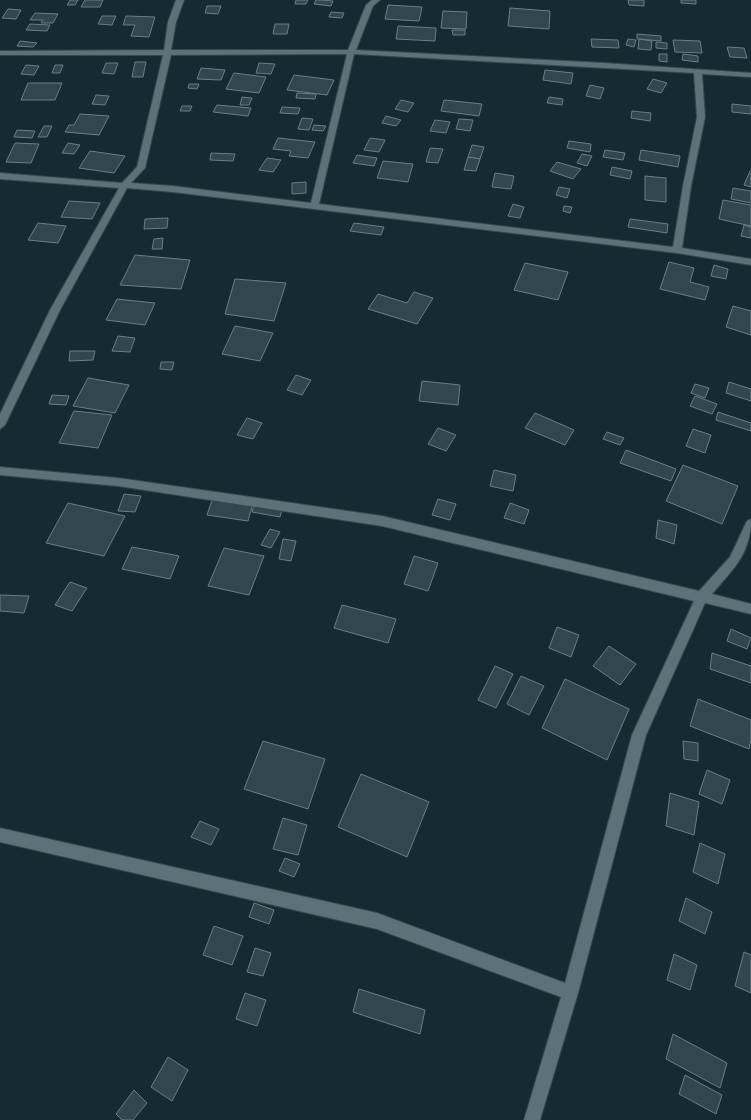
<svg xmlns="http://www.w3.org/2000/svg" width="751" height="1120" viewBox="0 0 751 1120" font-family="'PT Sans',sans-serif">
<rect width="100%" height="100%" fill="#162b31"/>
<!-- building -->
<g fill="#30474d" stroke="#677f85">
<path d="M70 0H78L75 5H67Z"/>
<path d="M85 0H103L100 7H81Z"/>
<path d="M296 0H308L306 4H295Z"/>
<path d="M316 0H321L333 1 331 6 314 4Z"/>
<path d="M628 0H644V6L629 5Z"/>
<path d="M681 0H696V4L681 3Z"/>
<path d="M388 5 422 7 419 21 385 19Z"/>
<path d="M207 6H221L218 14 205 13Z"/>
<path d="M510 8 550 11 549 29 508 26Z"/>
<path d="M8 9 21 10 16 19 2 18Z"/>
<path d="M443 11 467 12 466 29 441 28Z"/>
<path d="M331 12 344 13 342 18 329 17Z"/>
<path d="M35 13 58 14 53 23H41L43 20H30Z"/>
<path d="M102 16H116L112 25 98 24Z"/>
<path d="M126 16 155 17 149 37 131 36 135 25H123Z"/>
<path d="M30 24 50 25 47 31 26 30Z"/>
<path d="M275 24H289L287 34H273Z"/>
<path d="M398 26 436 28 435 41 396 39Z"/>
<path d="M452 30H465V35H453Z"/>
<path d="M637 34 661 36V41L637 39Z"/>
<path d="M591 39 618 40 619 48 592 47Z"/>
<path d="M628 39 636 40 634 47 626 45Z"/>
<path d="M639 39 652 41 651 50 638 49Z"/>
<path d="M673 40 700 41 702 53 675 52Z"/>
<path d="M20 41 37 43 33 47 17 46Z"/>
<path d="M656 42 667 43V49L656 48Z"/>
<path d="M727 47 744 48 747 58 730 57Z"/>
<path d="M659 54H667V62L659 61Z"/>
<path d="M683 54 698 56V62L682 60Z"/>
<path d="M135 62H146L143 77H132Z"/>
<path d="M106 63H118L114 74 102 73Z"/>
<path d="M259 63 275 64 271 74 256 73Z"/>
<path d="M26 65 39 66 34 75 21 74Z"/>
<path d="M55 65H63L60 73H52Z"/>
<path d="M201 68 225 70 221 80 197 79Z"/>
<path d="M545 70 573 73 571 84 543 80Z"/>
<path d="M234 73 266 77 259 93 226 89Z"/>
<path d="M294 75 334 80 327 95 287 90Z"/>
<path d="M653 79 667 83 661 93 647 89Z"/>
<path d="M28 83H62L55 100H21Z"/>
<path d="M189 84H199L197 89 188 88Z"/>
<path d="M590 85 604 88 600 99 586 96Z"/>
<path d="M297 93 316 94 315 99 296 98Z"/>
<path d="M96 95 109 96 105 105 92 104Z"/>
<path d="M242 97 252 98 249 105H240Z"/>
<path d="M549 97 563 99 562 105 547 103Z"/>
<path d="M401 100 414 103 408 112 395 109Z"/>
<path d="M444 100 482 104 479 116 441 111Z"/>
<path d="M732 104 751 106V114L732 112Z"/>
<path d="M217 105 251 108 248 116 213 112Z"/>
<path d="M182 106H192L190 111H180Z"/>
<path d="M282 107 300 108 298 114 280 113Z"/>
<path d="M632 111 651 113 650 121 631 118Z"/>
<path d="M80 114 109 116 99 135 65 132 69 125H74Z"/>
<path d="M386 116 401 120 396 126 382 123Z"/>
<path d="M302 118 313 119 309 130 298 129Z"/>
<path d="M459 119 473 120 470 131 456 129Z"/>
<path d="M435 120 450 122 446 133 430 131Z"/>
<path d="M314 125 326 126 323 131 312 130Z"/>
<path d="M44 126H52L47 137H38Z"/>
<path d="M17 130 35 131 32 138 14 137Z"/>
<path d="M278 138 315 142 308 158 289 156 291 151 273 149Z"/>
<path d="M370 138 385 140 379 152 364 150Z"/>
<path d="M569 141 591 144 590 152 567 148Z"/>
<path d="M15 143 39 144 31 163 6 162Z"/>
<path d="M68 143 80 145 74 154 62 153Z"/>
<path d="M472 145 484 147 480 159 468 157Z"/>
<path d="M430 148 443 149 438 163 426 162Z"/>
<path d="M605 150 625 153 623 160 603 157Z"/>
<path d="M641 150 680 156 678 167 639 160Z"/>
<path d="M90 151 125 156 114 173 79 168Z"/>
<path d="M211 153 235 154 233 161 210 160Z"/>
<path d="M582 154 592 156 587 166 577 163Z"/>
<path d="M357 155 377 158 374 166 353 163Z"/>
<path d="M468 157 480 159 476 171 464 170Z"/>
<path d="M267 158 281 160 273 172 259 170Z"/>
<path d="M383 161 413 164 408 182 377 178Z"/>
<path d="M557 162 581 169 573 179 550 171Z"/>
<path d="M612 167 632 171 630 179 610 175Z"/>
<path d="M750 171H751V187L744 185Z"/>
<path d="M495 173 514 176 511 189 492 187Z"/>
<path d="M645 176 666 178V202L645 200Z"/>
<path d="M306 182V193L292 194V183Z"/>
<path d="M559 187 570 189 567 198 556 195Z"/>
<path d="M733 188 751 191V203L731 199Z"/>
<path d="M723 200 751 205V226L719 219Z"/>
<path d="M69 201 100 203 92 219 61 217Z"/>
<path d="M513 204 524 207 520 218 508 216Z"/>
<path d="M564 206 572 207 570 213 563 211Z"/>
<path d="M168 218 167 228 144 229 145 219Z"/>
<path d="M630 219 668 224 667 233 628 227Z"/>
<path d="M38 223 66 226 58 243 28 240Z"/>
<path d="M354 223 384 227 381 235 350 231Z"/>
<path d="M744 225 751 227V238L741 236Z"/>
<path d="M163 238 162 249H152L154 239Z"/>
<path d="M135 255 190 260 181 289 120 285Z"/>
<path d="M669 262 694 268 690 282 709 287 705 300 660 289Z"/>
<path d="M525 263 568 272 558 300 514 290Z"/>
<path d="M714 265 728 269 726 279 711 276Z"/>
<path d="M235 279 286 283 274 321 225 314Z"/>
<path d="M414 292 433 298 417 324 368 309 378 294 407 303Z"/>
<path d="M117 299 155 303 145 325 106 320Z"/>
<path d="M733 306 751 311V335L726 327Z"/>
<path d="M235 326 273 333 260 361 222 354Z"/>
<path d="M118 336 135 338 130 352 112 351Z"/>
<path d="M70 351H95L93 360 69 361Z"/>
<path d="M161 362H174L172 370 160 369Z"/>
<path d="M296 375 311 380 302 395 287 390Z"/>
<path d="M88 378 129 385 115 413 73 406Z"/>
<path d="M422 381 460 385 458 405 419 401Z"/>
<path d="M729 382 751 389V401L726 393Z"/>
<path d="M695 384 709 388 705 398 691 393Z"/>
<path d="M52 395 69 396 66 405 49 404Z"/>
<path d="M695 396 717 404 712 414 690 406Z"/>
<path d="M74 411 112 415 98 448 59 443Z"/>
<path d="M718 412 751 423V431L716 420Z"/>
<path d="M535 413 574 430 565 445 525 428Z"/>
<path d="M247 418 262 423 253 439 237 435Z"/>
<path d="M438 428 456 435 446 451 428 444Z"/>
<path d="M693 429 711 435 705 453 686 446Z"/>
<path d="M607 432 624 438 620 445 603 439Z"/>
<path d="M626 450 676 469 671 481 620 463Z"/>
<path d="M683 465 738 486 722 524 666 501Z"/>
<path d="M494 470 516 475 513 491 490 486Z"/>
<path d="M124 494 141 496 135 512 118 511Z"/>
<path d="M213 497 253 503 248 521 207 515Z"/>
<path d="M438 499 456 504 450 520 432 515Z"/>
<path d="M68 503 125 516 104 556 46 543Z"/>
<path d="M510 503 529 510 524 524 504 518Z"/>
<path d="M254 505 282 509 280 517 252 512Z"/>
<path d="M658 520 677 525 674 544 656 538Z"/>
<path d="M270 529 280 532 271 548 261 545Z"/>
<path d="M283 539 296 541 291 561 279 559Z"/>
<path d="M132 547 179 556 170 579 122 569Z"/>
<path d="M224 548 264 556 249 595 208 586Z"/>
<path d="M414 556 438 563 428 591 404 584Z"/>
<path d="M70 582 87 588 72 611 55 605Z"/>
<path d="M0 595 29 596 24 613 0 611Z"/>
<path d="M342 605 396 619 388 643 334 628Z"/>
<path d="M557 627 579 635 571 657 549 648Z"/>
<path d="M731 629 751 638 747 649 727 641Z"/>
<path d="M609 646 636 664 620 685 593 666Z"/>
<path d="M712 653 751 666V683L710 669Z"/>
<path d="M495 666 513 674 496 708 478 700Z"/>
<path d="M521 676 544 686 529 715 507 704Z"/>
<path d="M565 679 629 709 607 760 542 728Z"/>
<path d="M698 699 751 720V740L749 749 690 726Z"/>
<path d="M263 741 325 759 308 809 244 789Z"/>
<path d="M683 741 698 743V761L684 759Z"/>
<path d="M707 770 730 780 722 804 699 794Z"/>
<path d="M361 774 429 802 407 857 338 827Z"/>
<path d="M670 793 699 802 694 835 666 826Z"/>
<path d="M283 818 307 825 298 855 273 849Z"/>
<path d="M200 821 219 829 211 845 191 837Z"/>
<path d="M700 843 725 854 718 884 693 872Z"/>
<path d="M285 858 300 864 294 877 279 871Z"/>
<path d="M686 898 712 912 705 934 679 921Z"/>
<path d="M254 903 274 910 269 924 249 917Z"/>
<path d="M214 926 243 936 232 965 203 955Z"/>
<path d="M255 948 271 953 263 976 247 972Z"/>
<path d="M744 952 751 955V993L735 986Z"/>
<path d="M674 954 697 965 690 990 667 980Z"/>
<path d="M359 989 425 1010 420 1034 353 1012Z"/>
<path d="M245 993 266 1000 257 1026 236 1019Z"/>
<path d="M673 1034 727 1063 720 1088 666 1059Z"/>
<path d="M168 1057 188 1070 172 1101 151 1087Z"/>
<path d="M685 1075 722 1095 716 1114 679 1094Z"/>
<path d="M134 1090 147 1103 133 1120H122L116 1114Z"/>
</g>
<g fill="none" stroke-linecap="round" stroke-linejoin="round">
<defs>
<g id="street">
<path d="M176 0H184L176 22 171 50H348L366 5 372 0H380L373 6 356 50 604 63 751 73V77L702 74 705 117 691 186 682 248 751 259V265L677 253 173 192 127 188 60 310 5 425 0 429V414L50 310 119 188 0 179V173L122 183 137 167 163 55H0V51L164 50 168 22ZM347 54 311 203 173 186 131 183 145 168 171 55ZM354 54 694 73 697 117 683 186 673 247 319 204Z"/>
<path d="M0 467 118 478 382 516 699 591 730 557 747 521 751 519C751 554 733 569 712 594L751 604V614L705 603 646 735 578 993 540 1120H524L561 997 377 929 0 842V828L377 913 565 983 632 735 694 601 382 526 118 486 0 475Z"/>
</g>
</defs>
<!-- street casing -->
<use href="#street" stroke="#36484c" stroke-width="2"/>
<!-- street -->
<use href="#street" fill="#5b7279" fill-rule="evenodd"/>
</g>
</svg>
